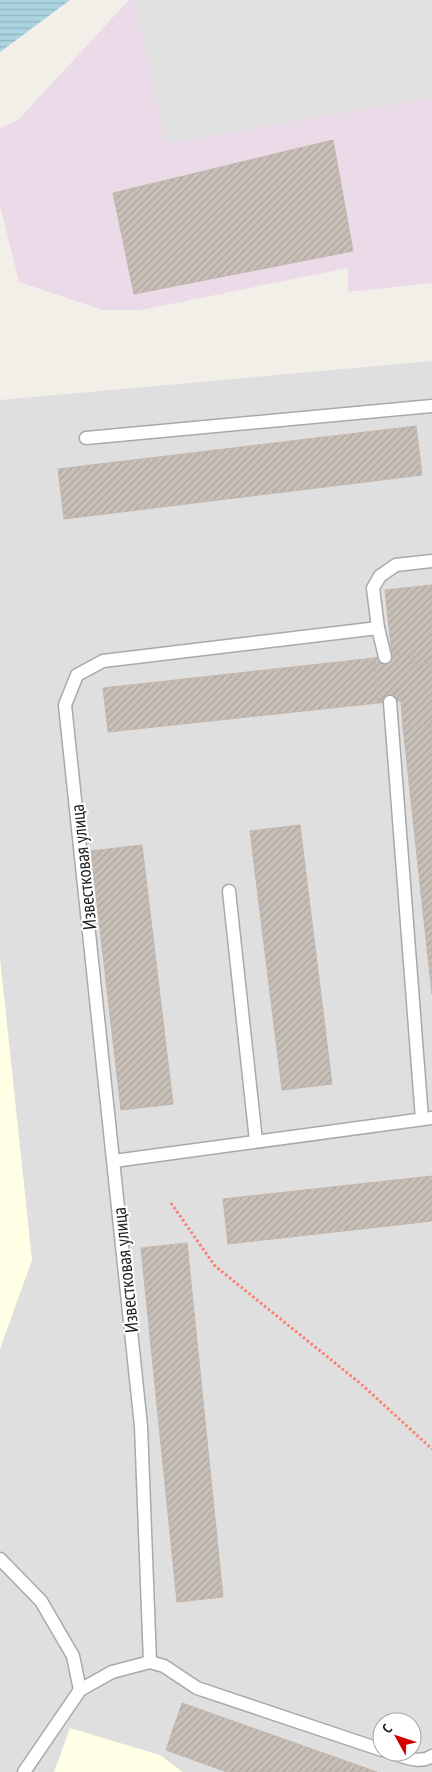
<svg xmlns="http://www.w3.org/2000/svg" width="432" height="1772" viewBox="0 0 432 1772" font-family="'PT Sans Narrow',sans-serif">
<defs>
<pattern id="water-rules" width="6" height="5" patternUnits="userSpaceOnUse" patternTransform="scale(1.25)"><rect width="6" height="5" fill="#aad3df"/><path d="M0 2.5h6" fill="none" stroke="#92b5bf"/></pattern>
<pattern id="building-hatch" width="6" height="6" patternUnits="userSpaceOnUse" patternTransform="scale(1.25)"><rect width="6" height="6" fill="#c7bfb8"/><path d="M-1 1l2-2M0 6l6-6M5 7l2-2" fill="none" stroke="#aba49e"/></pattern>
</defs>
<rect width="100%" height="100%" fill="#f2efe9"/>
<!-- residential -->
<path fill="#e0dfdf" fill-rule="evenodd" d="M432 361V1772H0V400ZM382 1722H412V1752H382Z"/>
<!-- industrial -->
<path fill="#ebdbe8" d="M129 0H135L166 142 432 98V283L348 292V268L141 310H103L19 282 0 206V128L18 120Z"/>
<!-- education -->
<g fill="#ffffe5">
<path d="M0 958 32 1260 0 1349Z"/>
<path d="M70 1728 160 1755 183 1772H54Z"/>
</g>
<!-- parking -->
<path fill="#e2e2e2" d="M135 0H432V98L166 143Z"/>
<!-- water -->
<path fill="url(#water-rules)" d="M0 0H70L0 52Z"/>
<!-- building -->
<g fill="url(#building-hatch)" stroke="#c4b6ab">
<path d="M333 140 353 251 134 294 113 193Z"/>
<path d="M416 426 422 475 64 519 58 469Z"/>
<path d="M432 585V663L414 665 413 654 392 656 385 590Z"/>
<path d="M413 654 414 665 432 663V724L403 727 401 701 378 703 374 658Z"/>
<path d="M374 658 378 703 108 732 103 688Z"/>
<path d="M432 724V994L403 727Z"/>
<path d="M300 825 332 1084 282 1090 250 831Z"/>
<path d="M142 845 173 1104 121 1110 91 851Z"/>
<path d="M432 1176V1221L228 1244 223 1199Z"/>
<path d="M187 1243 223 1597 177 1602 141 1248Z"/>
<path d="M182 1703 377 1772H227L166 1750Z"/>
</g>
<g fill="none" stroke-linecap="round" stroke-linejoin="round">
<defs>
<g id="service">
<path d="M86 438 432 406"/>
<path d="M385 657 378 628 373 588 380 576 396 565 432 561"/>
<path d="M390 702 422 1119"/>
<path d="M229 891 256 1141"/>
<path d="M114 1161 432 1118"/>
<path d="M0 1559 41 1601 73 1656 80 1690"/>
<path d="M150 1662 164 1666 197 1688 382 1750"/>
<path d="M389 1752C403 1756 420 1765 432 1756"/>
<path d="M24 1772 80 1690 112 1672 150 1662 141 1426 65 705 77 675 103 661 378 628"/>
</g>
</defs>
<!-- service casing -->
<use href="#service" stroke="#a9a9a9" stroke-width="15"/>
<!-- path -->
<path stroke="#fa8072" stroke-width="3" stroke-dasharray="2.5 2.5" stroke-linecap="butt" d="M171 1203 215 1266 361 1384 432 1449"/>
<!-- service -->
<use href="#service" stroke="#fff" stroke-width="12"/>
</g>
<g text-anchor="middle" stroke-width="4" stroke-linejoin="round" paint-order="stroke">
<!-- street labels -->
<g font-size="19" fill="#222" stroke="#fff">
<text transform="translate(83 867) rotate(-96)" y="7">Известковая улица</text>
<text transform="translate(125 1270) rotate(-96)" y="7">Известковая улица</text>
</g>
</g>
<!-- north arrow -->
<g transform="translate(397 1737) rotate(310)"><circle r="24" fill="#ffffff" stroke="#a7a7a7"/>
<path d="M0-4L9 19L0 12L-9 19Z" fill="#d40000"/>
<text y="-8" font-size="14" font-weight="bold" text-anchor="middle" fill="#222222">С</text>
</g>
</svg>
